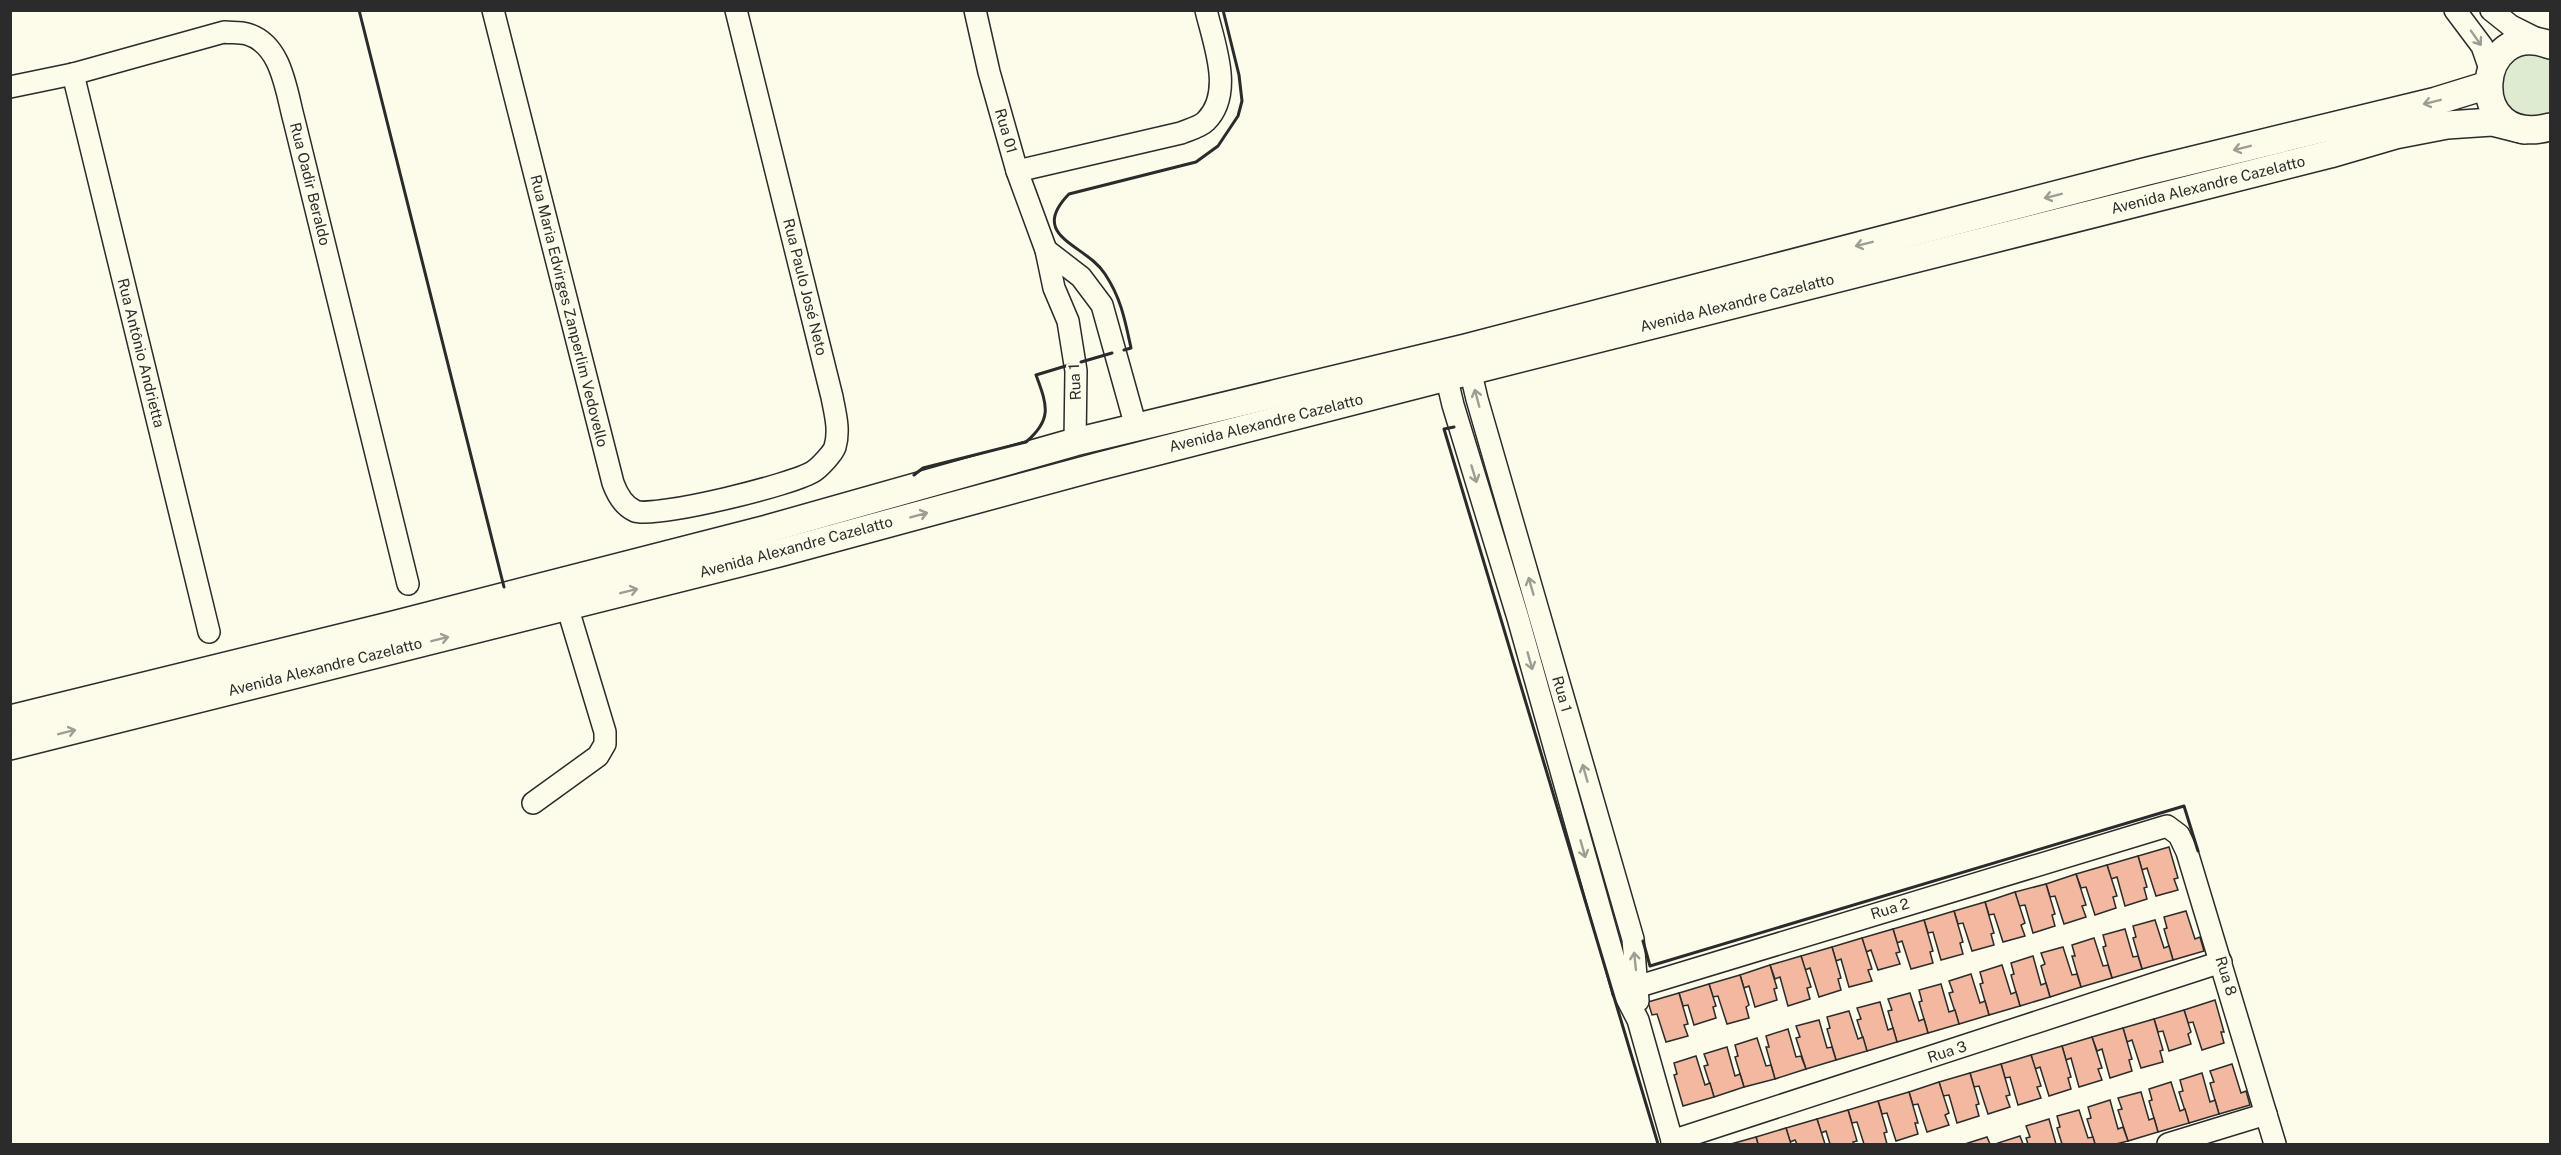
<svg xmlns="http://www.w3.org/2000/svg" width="2561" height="1155" viewBox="0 0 2561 1155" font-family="'Public Sans',sans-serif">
<rect width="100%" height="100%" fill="#fdfbea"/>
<!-- green -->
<path fill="#deebd1" stroke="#74746e" stroke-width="1.5" d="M2537 53 2550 58V119L2508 116 2497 77 2520 54Z"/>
<!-- building -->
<g fill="#f2b8a0" stroke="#2b2b2b" stroke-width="1.5">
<path d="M2169 847 2178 878 2174 879 2178 890 2156 896 2147 868 2142 870 2138 856Z"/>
<path d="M2138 856 2147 887 2144 888 2147 899 2125 906 2117 877 2111 879 2107 865Z"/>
<path d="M2107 865 2117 896 2113 897 2116 908 2095 915 2086 887 2081 888 2076 874Z"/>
<path d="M2076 874 2086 905 2082 906 2086 917 2064 924 2055 896 2050 897 2046 884Z"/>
<path d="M2046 884 2055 914 2052 915 2055 926 2033 933 2025 905 2019 906 2015 892Z"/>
<path d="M2015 892 2025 923 2021 925 2025 936 2003 942 1994 914 1989 915 1985 902Z"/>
<path d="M1985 902 1994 933 1991 934 1994 945 1972 951 1963 923 1958 924 1954 911Z"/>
<path d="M1954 911 1963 942 1960 943 1963 954 1941 960 1933 932 1928 933 1924 920Z"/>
<path d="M2186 911 2195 939 2200 937 2204 951 2173 960 2164 929 2167 928 2164 917Z"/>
<path d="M1924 920 1933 951 1930 952 1933 963 1911 969 1902 941 1897 943 1893 929Z"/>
<path d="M2155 920 2164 948 2169 946 2173 960 2142 969 2133 938 2136 937 2133 926Z"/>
<path d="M1893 929 1900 952 1896 953 1900 964 1878 970 1871 950 1866 952 1862 938Z"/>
<path d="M2125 929 2133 957 2138 956 2142 969 2112 978 2103 947 2106 946 2103 935Z"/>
<path d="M1862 938 1872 969 1868 970 1872 981 1849 987 1841 959 1836 961 1832 947Z"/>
<path d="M2094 938 2103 966 2108 965 2112 978 2081 987 2072 956H2075L2072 945Z"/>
<path d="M1832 947 1841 978 1838 979 1841 990 1819 997 1810 968 1805 970 1801 956Z"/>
<path d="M2063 947 2072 975 2077 974 2081 987 2050 997 2041 966 2045 964 2041 953Z"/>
<path d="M1801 956 1811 987 1807 988 1810 999 1788 1006 1780 977 1775 979 1770 965Z"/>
<path d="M2033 956 2041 985 2046 983 2050 997 2020 1006 2011 975 2014 974 2011 963Z"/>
<path d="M1770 965 1777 988 1774 989 1777 1000 1755 1007 1749 986 1744 988 1740 975Z"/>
<path d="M2002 965 2011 994 2016 992 2020 1006 1989 1015 1980 984 1983 983 1980 972Z"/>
<path d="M1971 974 1980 1003 1985 1001 1989 1015 1959 1024 1949 993 1953 992 1949 981Z"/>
<path d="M1740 975 1749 1005 1746 1007 1749 1018 1727 1024 1718 996 1713 997 1709 984Z"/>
<path d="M1709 984 1716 1006 1713 1007 1716 1018 1694 1025 1688 1005 1683 1006 1679 993Z"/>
<path d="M1941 984 1949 1012 1955 1010 1959 1024 1928 1033 1919 1002 1922 1001 1919 990Z"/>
<path d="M1679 993 1688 1024 1684 1025 1688 1036 1666 1042 1657 1014 1652 1015 1648 1002Z"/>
<path d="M1910 993 1919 1021 1924 1019 1928 1033 1897 1042 1888 1011 1892 1010 1888 999Z"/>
<path d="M2215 1000 2224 1032H2221L2224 1043 2202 1050 2193 1022 2188 1023 2184 1010Z"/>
<path d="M1880 1002 1888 1030 1893 1028 1897 1042 1867 1051 1857 1020 1861 1019 1857 1008Z"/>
<path d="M2184 1010 2191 1032 2188 1034 2191 1044 2169 1051 2163 1031 2158 1032 2154 1019Z"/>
<path d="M1849 1011 1858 1039 1863 1037 1867 1051 1836 1060 1827 1029 1830 1028 1827 1017Z"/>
<path d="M2154 1019 2163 1050 2160 1051 2163 1062 2141 1068 2132 1040 2127 1042 2123 1028Z"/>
<path d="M1819 1020 1827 1048 1832 1047 1836 1060 1806 1069 1796 1038 1800 1037 1796 1026Z"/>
<path d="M2123 1028 2132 1059 2129 1060 2132 1071 2110 1078 2102 1049 2097 1051 2092 1037Z"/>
<path d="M1788 1029 1796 1057 1801 1056 1806 1069 1775 1079 1766 1047H1769L1766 1036Z"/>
<path d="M2092 1037 2102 1068 2098 1069 2102 1080 2079 1087 2071 1058 2066 1060 2062 1046Z"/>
<path d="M1757 1038 1766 1066 1771 1065 1775 1079 1744 1087 1735 1057 1738 1056 1735 1045Z"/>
<path d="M2062 1046 2071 1077 2068 1078 2071 1089 2049 1096 2040 1067 2035 1069 2031 1055Z"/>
<path d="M1727 1047 1735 1076 1740 1074 1744 1087 1714 1097 1704 1066 1708 1065 1704 1054Z"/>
<path d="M2031 1055 2041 1086 2037 1087 2041 1098 2018 1105 2010 1077 2005 1078 2001 1064Z"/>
<path d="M1696 1056 1705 1085 1710 1083 1714 1097 1683 1106 1674 1075 1677 1074 1674 1063Z"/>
<path d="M2001 1064 2010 1095 2006 1096 2010 1107 1988 1114 1979 1086 1974 1087 1970 1073Z"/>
<path d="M2232 1064 2241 1093 2246 1091 2250 1105 2219 1114 2210 1083 2214 1082 2210 1071Z"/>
<path d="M1970 1073 1979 1104 1976 1105 1979 1116 1957 1123 1949 1095 1943 1096 1939 1082Z"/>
<path d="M2202 1073 2210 1102 2215 1100 2219 1114 2189 1123 2179 1092 2183 1091 2180 1080Z"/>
<path d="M1939 1082 1949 1113 1945 1115 1949 1125 1927 1132 1918 1104 1913 1105 1909 1092Z"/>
<path d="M2171 1082 2180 1111 2185 1109 2189 1123 2158 1132 2149 1101 2152 1100 2149 1089Z"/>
<path d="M1909 1092 1918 1123H1915L1918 1134 1896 1141 1887 1113 1882 1114 1878 1101Z"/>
<path d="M2141 1092 2149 1120 2154 1118 2158 1132 2128 1141 2118 1110 2122 1109 2118 1098Z"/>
<path d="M2110 1100 2118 1129 2123 1127 2128 1141 2116 1144H2095L2087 1119 2091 1118 2088 1107Z"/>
<path d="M1878 1101 1887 1132 1884 1133 1887 1144H1864L1857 1122 1852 1123 1848 1110Z"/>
<path d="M1848 1110 1857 1141 1853 1142 1854 1144H1830L1826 1131 1821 1133 1817 1119Z"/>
<path d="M2079 1110 2088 1138 2093 1137 2095 1144H2062L2057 1128 2060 1127 2057 1116Z"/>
<path d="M1817 1119 1825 1144H1797L1795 1140 1790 1142 1786 1128Z"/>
<path d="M2049 1119 2056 1144H2028L2026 1138 2030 1137 2026 1126Z"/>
<path d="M1786 1128 1791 1144H1758L1756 1137Z"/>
<path d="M2020 1136 2023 1144H1999L1998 1143Z"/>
<path d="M1756 1137 1758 1144H1731Z"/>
<path d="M1987 1137 1990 1144H1965Z"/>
</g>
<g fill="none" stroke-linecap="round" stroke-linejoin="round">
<defs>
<g id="minor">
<path d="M493 10 613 483C617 494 624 506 635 511 653 519 796 484 814 471 820 467 833 453 835 447 840 430 835 413 832 397L736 10"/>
<path d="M975 10 989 72 1017 171 1046 250 1054 288 1068 321 1076 371 1075 442"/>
<path d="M2455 10 2482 46 2490 69"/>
<path d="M2491 10 2511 26 2541 41"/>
<path d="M73 74 209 632"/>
<path d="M10 87 73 74 224 32C231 33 240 32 247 34 282 44 286 91 294 120L408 584"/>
<path d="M1017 171 1181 133C1188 130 1200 127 1206 121 1234 93 1214 44 1206 10"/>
<path d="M1046 250 1081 277 1102 305 1136 427"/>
<path d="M1467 357 1477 399 1633 939 1638 1001"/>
<path d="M1443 363 1453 405 1518 618 1623 991 1638 1020 1673 1144"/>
<path d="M533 803 598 756 605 744V732L567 606"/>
<path d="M1623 991 2167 826 2179 835 2187 852 2275 1144"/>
<path d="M1672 1141 2221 962"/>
<path d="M2168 1144 2266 1114"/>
</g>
<g id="major">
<path d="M2550 45C2474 16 2463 150 2550 127"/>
<path d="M10 719 393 625 767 529 1075 442 1465 348 2144 172 2436 101 2488 85"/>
<path d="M10 746 783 552 1100 466 1470 371 2330 154 2395 135 2447 125 2492 122 2524 130"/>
</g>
</defs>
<!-- minor casing -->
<use href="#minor" stroke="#2b2b2b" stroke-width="24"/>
<!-- major casing -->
<use href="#major" stroke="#2b2b2b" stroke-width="30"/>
<!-- minor -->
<use href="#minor" stroke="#fdfbea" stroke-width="21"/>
<!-- major -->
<use href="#major" stroke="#fdfbea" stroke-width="27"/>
<!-- wall -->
<g stroke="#2b2b2b" stroke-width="3">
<path d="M359 10 504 587"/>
<path d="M1124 350 1131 348C1125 320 1121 298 1105 274 1086 244 1027 237 1069 194L1196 162 1218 146 1238 116 1242 101 1239 75 1223 10"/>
<path d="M1081 362 1112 353"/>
<path d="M1454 427 1444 429 1658 1144"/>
<path d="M914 475 923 468 1026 442C1053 419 1047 405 1036 375L1069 365"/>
<path d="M1643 941 1650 966 2184 806 2198 851"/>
</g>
</g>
<!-- one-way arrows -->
<defs><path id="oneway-shaft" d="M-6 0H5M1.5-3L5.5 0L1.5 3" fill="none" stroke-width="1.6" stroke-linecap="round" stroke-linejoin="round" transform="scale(1.5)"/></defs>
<g stroke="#9e9d94">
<use href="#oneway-shaft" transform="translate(2476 38) rotate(55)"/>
<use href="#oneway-shaft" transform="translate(2432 102) rotate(166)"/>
<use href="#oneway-shaft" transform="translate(2242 148) rotate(166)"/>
<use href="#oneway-shaft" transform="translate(2053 196) rotate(166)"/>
<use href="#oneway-shaft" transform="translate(1864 244) rotate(166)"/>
<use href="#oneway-shaft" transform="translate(1477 398) rotate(-105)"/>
<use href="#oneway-shaft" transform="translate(1474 474) rotate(73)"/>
<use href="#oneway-shaft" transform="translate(919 515) rotate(-15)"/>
<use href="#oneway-shaft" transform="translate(1531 586) rotate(-106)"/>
<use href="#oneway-shaft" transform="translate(629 591) rotate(-14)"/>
<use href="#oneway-shaft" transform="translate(440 639) rotate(-14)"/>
<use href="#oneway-shaft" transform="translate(1530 661) rotate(74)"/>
<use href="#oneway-shaft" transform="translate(67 732) rotate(-14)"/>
<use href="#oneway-shaft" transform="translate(1585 773) rotate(-106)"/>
<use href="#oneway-shaft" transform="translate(1583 849) rotate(74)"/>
<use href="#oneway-shaft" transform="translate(1635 961) rotate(-96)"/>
</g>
<g text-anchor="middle" stroke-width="4.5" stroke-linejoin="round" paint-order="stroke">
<!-- street labels -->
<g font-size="15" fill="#2b2b2b" stroke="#fdfbea">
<text transform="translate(1006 131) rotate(74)" y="5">Rua 01</text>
<text transform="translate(310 184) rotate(76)" y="5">Rua Oadir Beraldo</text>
<text transform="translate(2208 185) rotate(-14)" y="5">Avenida Alexandre Cazelatto</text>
<text transform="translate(805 287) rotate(76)" y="5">Rua Paulo José Neto</text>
<text transform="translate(1737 303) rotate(-14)" y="5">Avenida Alexandre Cazelatto</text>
<text transform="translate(569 311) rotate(76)" y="5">Rua Maria Edvirges Zanperlim Vedovello</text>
<text transform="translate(141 353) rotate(76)" y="5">Rua Antônio Andrietta</text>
<text transform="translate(1075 382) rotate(-93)" y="5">Rua 1</text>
<text transform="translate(1266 423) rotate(-14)" y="5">Avenida Alexandre Cazelatto</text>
<text transform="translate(796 547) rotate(-15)" y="5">Avenida Alexandre Cazelatto</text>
<text transform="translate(325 667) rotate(-14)" y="5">Avenida Alexandre Cazelatto</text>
<text transform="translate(1562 694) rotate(74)" y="5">Rua 1</text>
<text transform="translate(1890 909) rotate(-17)" y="5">Rua 2</text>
<text transform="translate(2226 976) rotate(73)" y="5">Rua 8</text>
<text transform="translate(1947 1052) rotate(-18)" y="5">Rua 3</text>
</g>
</g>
<!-- border -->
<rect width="2561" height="1155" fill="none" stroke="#2b2b2b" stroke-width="24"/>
</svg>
